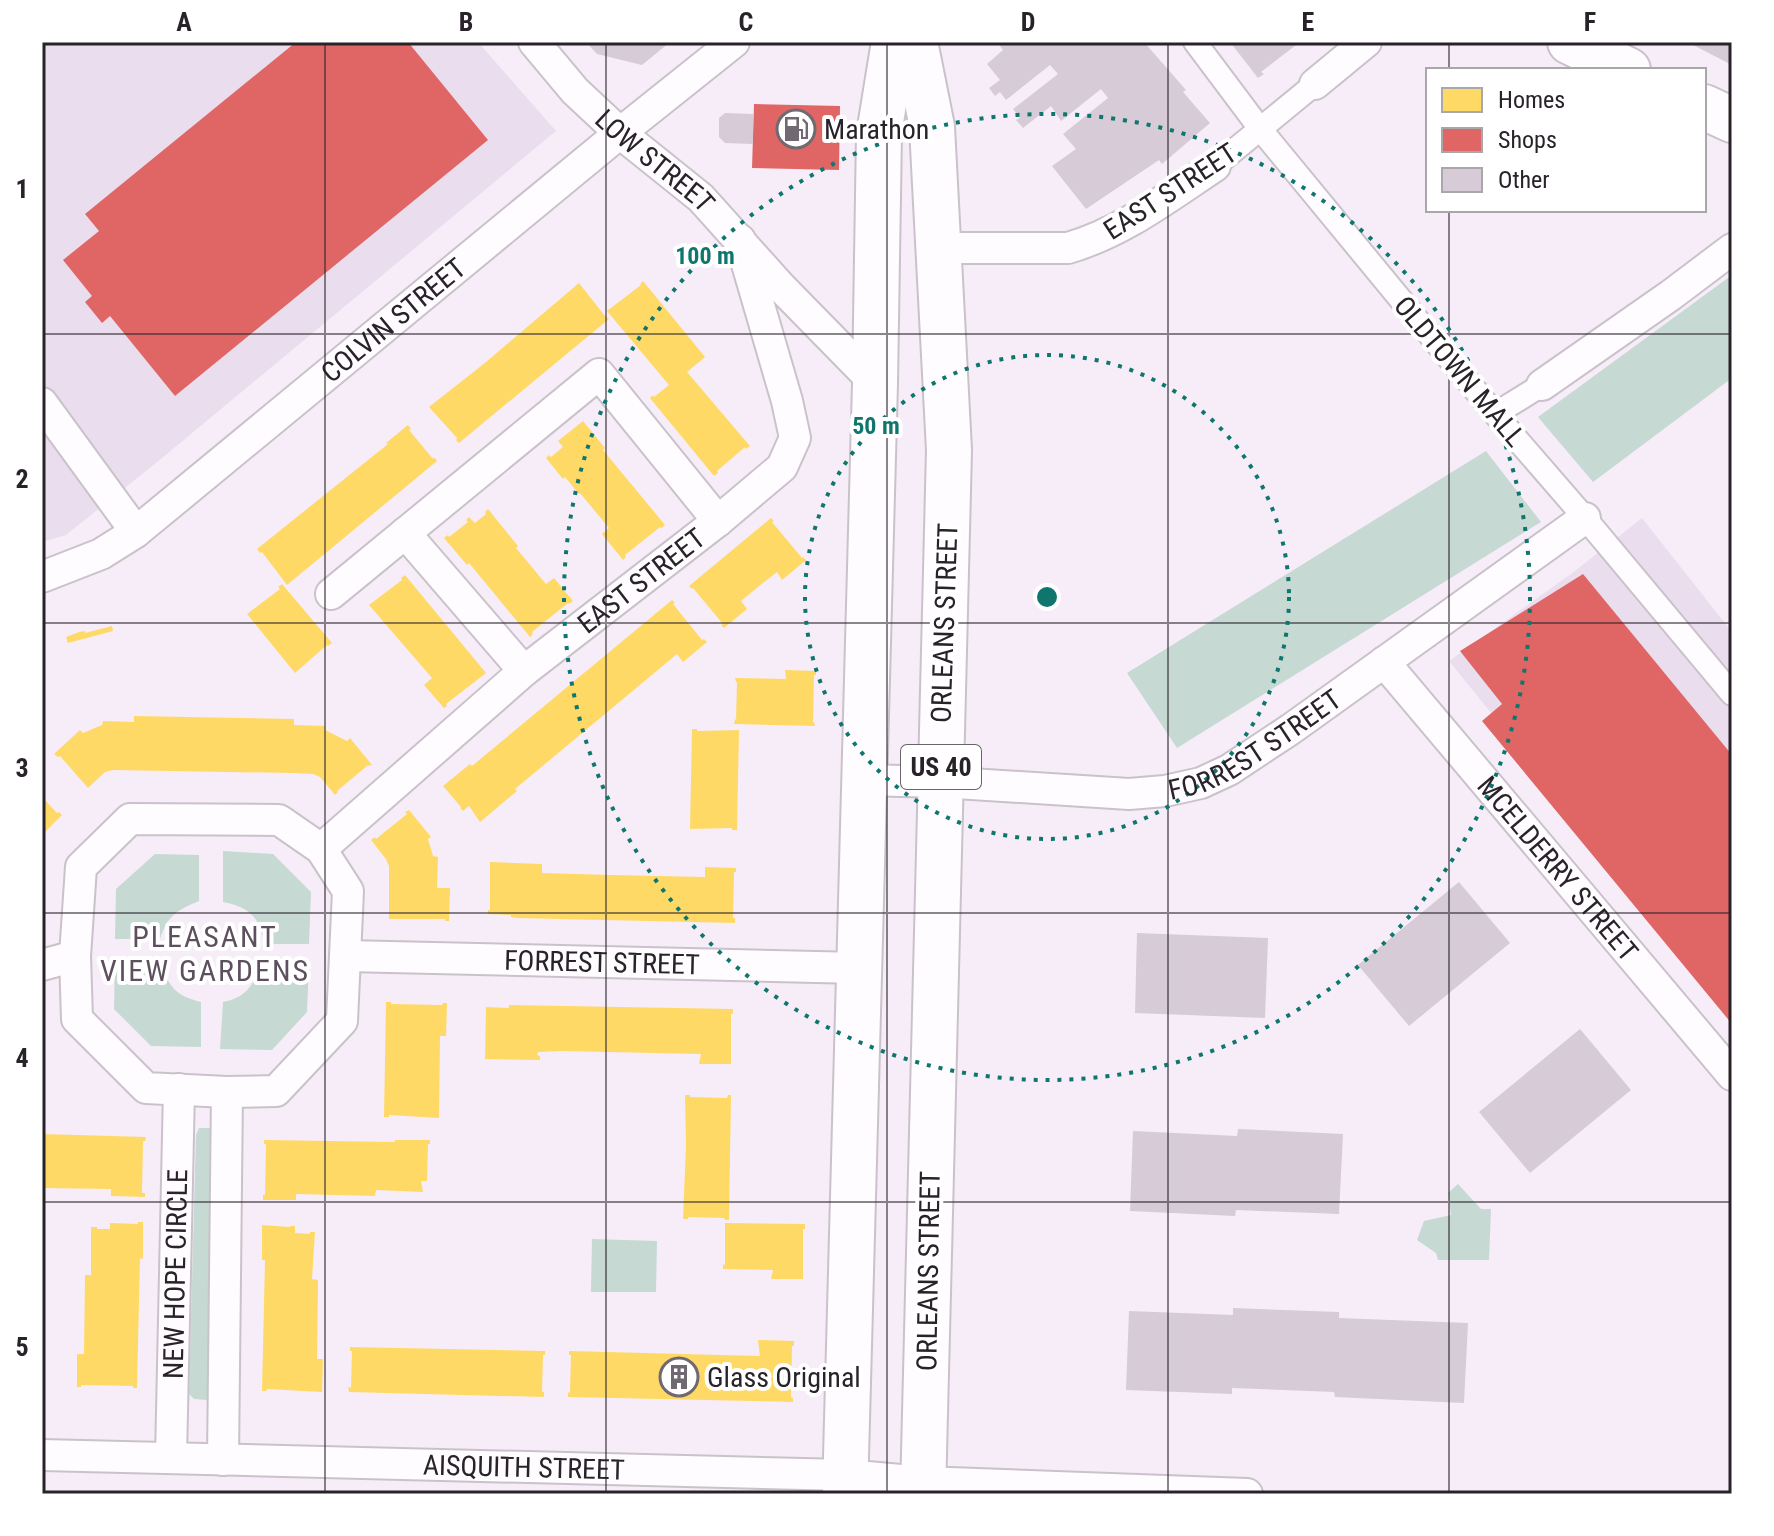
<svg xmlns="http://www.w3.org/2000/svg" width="1774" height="1536" viewBox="0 0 1774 1536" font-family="'Roboto Condensed',sans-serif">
<rect width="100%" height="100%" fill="#f7edf8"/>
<!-- commercial -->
<g fill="#eadeee">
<path d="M42 42H478L556 131 156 463 66 535 42 542Z"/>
<path d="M1642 518 1732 632V1010L1449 661 1575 571Z"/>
</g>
<!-- green -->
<g fill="#c6d9d3">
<path d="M1732 275V378L1593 482 1538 417Z"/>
<path d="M1486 451 1541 522 1177 748 1127 673Z"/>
<path d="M223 851 273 854 311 892 309 944H264C260 917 249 907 223 902Z"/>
<path d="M155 854 199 855V901C177 910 167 916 160 939H115L116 889Z"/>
<path d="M160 960C168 986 174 995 201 1002V1047L151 1046 114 1009 115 961Z"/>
<path d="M309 963 307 1012 272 1050 220 1049 223 1002C247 998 253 984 262 964Z"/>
<path d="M199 1128H215V1394L207 1400 194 1399 189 1394 196 1135Z"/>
<path d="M1458 1184 1481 1209H1491L1489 1260H1438L1436 1253 1417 1240 1424 1221 1451 1215 1448 1193Z"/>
<path d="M592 1239 657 1241 656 1292H591Z"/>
</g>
<!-- homes -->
<g fill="#ffd966">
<path d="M643 281 705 357 687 372 750 446 746 449 745 447 717 471 718 473 714 476 650 398 653 395 654 397 669 385 607 311 641 285 640 284Z"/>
<path d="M579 283 605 316 609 319 459 443 456 440 457 438 429 407 486 362Z"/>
<path d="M583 421 605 448 603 450 665 525 661 528 660 527 625 555 626 557 623 560 602 534 609 528 580 493 579 494 565 477 563 479 546 458 549 455 551 457 563 447 558 441Z"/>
<path d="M408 425 411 429 409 430 433 459 434 457 437 461 287 585 262 552 260 553 257 549 388 444 386 443Z"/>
<path d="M488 509 518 546 516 548 546 584 554 578 573 601 569 604 568 603 532 632 533 634 530 637 469 563 467 565 444 538 448 535 449 537 468 522 466 520 469 517 475 523 486 514 485 512Z"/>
<path d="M771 518 774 521 772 522 802 558 803 557 806 560 782 580 777 572 758 587 741 601 747 609 724 628 721 625 723 624 693 588 692 589 689 586Z"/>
<path d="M405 575 486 673 446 704 447 706 444 708 424 685 432 678 369 605 402 580 401 578Z"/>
<path d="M282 584 332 643 328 646 327 645 295 673 247 614 280 589 278 587Z"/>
<path d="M672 600 675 603 673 604 702 640 704 639 707 642 683 662 677 654 515 789 517 791 480 822 469 806 463 811 460 808 461 807 443 786 470 764 472 766Z"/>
<path d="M112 626 113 631 68 643 66 637 79 632 85 631V633Z"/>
<path d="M785 670 816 671V675H814L813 722H814L815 726 734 724 735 719 736 720 737 682H736L735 678 786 679Z"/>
<path d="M134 716 294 719V725L325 726V730L347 741 350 738 372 765 367 766 337 791 338 792 335 795 320 777 313 774 293 773 113 770 105 772 88 788 60 756 58 757 54 754 80 730 83 733 102 725 103 721 134 722Z"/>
<path d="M692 729H697V731L739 730 737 830H732V828L690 829Z"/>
<path d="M42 797 57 813 59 812 62 815 42 835Z"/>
<path d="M409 810 431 837 428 839 433 856 438 857 437 888H450L449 921H445V919H389V866L386 859 371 840 375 837 376 839 407 814 405 812Z"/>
<path d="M490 862 542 864V873L611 875 705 877V867L736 868V872H734L733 918H735V923L517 918 511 917V915L488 914V910H490Z"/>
<path d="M386 1002H391V1004L442 1005 443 1003H447L446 1036H440L439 1118 389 1115V1117H384Z"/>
<path d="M509 1005 733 1009V1014H731V1064H699L701 1054 561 1051 538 1052 537 1055 540 1056V1060L485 1059 486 1007 509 1008Z"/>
<path d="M685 1095H690V1097L727 1098 728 1095H731L729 1220H725L724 1218 688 1217V1219H683L686 1145Z"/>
<path d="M42 1134 146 1137 145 1141H143L142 1193H145V1197L111 1196V1189L42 1188Z"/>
<path d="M264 1140 395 1142V1140H430V1144H428L427 1181H421L423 1192 376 1190 375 1196 296 1194V1200H263V1195H265L266 1144H264Z"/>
<path d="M138 1222H143V1259L140 1258 137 1388H133V1386L81 1385V1387H77V1354H84L85 1275H91V1227H97V1229H110V1223L138 1224Z"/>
<path d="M725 1223 805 1224V1229H803V1279H771L773 1270 723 1269V1264L725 1265Z"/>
<path d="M262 1225 290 1227V1226H295V1233L310 1234V1232H315L312 1279 318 1280 317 1359H323L322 1392 267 1389 266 1391H262L265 1260H262Z"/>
<path d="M758 1340 794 1341V1346H792L791 1397 793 1398V1402L568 1397V1393L570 1392 571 1355H569V1351L760 1356Z"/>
<path d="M350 1347 545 1351V1355H543L542 1392H544V1397L349 1392 348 1387 351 1388 352 1351H350Z"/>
</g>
<!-- shops -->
<g fill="#e06666">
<path d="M296 42H408L488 140 175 396 110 316 102 323 85 302 92 296 63 260 99 231 85 214Z"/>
<path d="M754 104 840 106 839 170 752 168Z"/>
<path d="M1583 574 1732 755V1024L1482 721 1502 704 1460 651Z"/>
</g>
<!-- building -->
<g fill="#d6cbd6">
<path d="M586 42H670L642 65 597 54Z"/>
<path d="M997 42H1144L1186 90 1183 92 1210 123 1162 164 1159 160 1086 209 1052 166 1076 149 1063 134 1108 98 1101 89 1061 121 1051 106 1023 128 1016 120 1020 118 1013 109 1058 74 1050 65 1006 100 1000 92 995 96 989 88 1000 80 987 64 1003 50Z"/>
<path d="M1230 42H1300L1261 72 1264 74 1258 78Z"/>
<path d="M1687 42H1732V65L1693 45Z"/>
<path d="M725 113 753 114V144L725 143 719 137V118Z"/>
<path d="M1459 882 1510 943 1409 1026 1358 965Z"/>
<path d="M1137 933 1268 938 1265 1018 1135 1013Z"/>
<path d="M1580 1029 1631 1090 1530 1173 1479 1112Z"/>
<path d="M1238 1129 1343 1134 1339 1214 1236 1210 1235 1216 1130 1211 1133 1131 1237 1136Z"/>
<path d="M1233 1308 1339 1312V1318L1468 1323 1464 1403 1335 1397 1334 1392 1232 1388V1394L1126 1390 1129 1311 1233 1315Z"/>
</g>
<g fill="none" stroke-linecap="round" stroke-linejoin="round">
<defs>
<g id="pedestrian">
<path d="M1195 42 1261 130 1495 414 1585 518 1732 694"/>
<path d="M1215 166 1315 84"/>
<path d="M1495 414 1542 385"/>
</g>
<g id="minor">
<path id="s1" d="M534 42 575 91 620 133 701 198 781 287 875 383"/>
<path d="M1315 84 1366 42"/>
<path d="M940 248H1068C1123 232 1168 197 1215 166"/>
<path d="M1542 385 1671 295 1732 249"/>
<path d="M42 403 136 532"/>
<path d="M405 533 524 671"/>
<path id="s2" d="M42 577 101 554 136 532 620 133 734 42"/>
<path d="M331 594 599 374 718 521"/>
<path id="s3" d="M1384 662 1732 1075"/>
<path id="s4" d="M863 780 940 782 1129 794 1165 791 1201 783 1229 770 1291 729 1585 518"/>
<path d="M130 819 279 820 321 849 348 891 342 1021 276 1091 227 1092 146 1088 77 1019 75 956 81 867Z"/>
<path id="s5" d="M321 849 524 671 718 521 782 467 795 438 787 401 740 240"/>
<path id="s6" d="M346 956 859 968"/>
<path d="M42 965 75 956"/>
<path id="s7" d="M42 1455 845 1475 923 1482 1247 1494"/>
<path id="s8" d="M171 1458 179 1089"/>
<path d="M223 1460 227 1092"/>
</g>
<g id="primary">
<path d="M915 42 932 127 949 450 923 1494"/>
<path d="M1570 42 1628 70"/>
<path d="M1704 107 1732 120"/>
<path d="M845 1494 875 383 879 134 894 42"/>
</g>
</defs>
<!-- pedestrian casing -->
<use href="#pedestrian" stroke="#cac2ca" stroke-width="26"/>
<!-- minor casing -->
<use href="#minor" stroke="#cac2ca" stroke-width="34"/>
<!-- primary casing -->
<use href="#primary" stroke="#cac2ca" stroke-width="48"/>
<!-- pedestrian -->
<use href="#pedestrian" stroke="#fefcfe" stroke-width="22"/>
<!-- minor -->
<use href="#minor" stroke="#fefcfe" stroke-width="30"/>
<!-- primary -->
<use href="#primary" stroke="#fefcfe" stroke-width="44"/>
</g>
<!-- grid -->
<path fill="none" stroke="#282229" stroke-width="2" stroke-opacity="0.55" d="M325 42V1494M606 42V1494M887 42V1494M1168 42V1494M1449 42V70M1449 210V1494M42 334H1732M42 623H1732M42 913H1732M42 1202H1732"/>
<!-- distance rings -->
<g fill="none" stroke="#0f766e" stroke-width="4" stroke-dasharray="4 8">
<circle cx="1047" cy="597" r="242"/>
<circle cx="1047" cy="597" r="483"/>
</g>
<!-- icons -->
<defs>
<symbol id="fuel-ring" viewBox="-11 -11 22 22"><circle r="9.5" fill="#fff" stroke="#706971" stroke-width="1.5"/><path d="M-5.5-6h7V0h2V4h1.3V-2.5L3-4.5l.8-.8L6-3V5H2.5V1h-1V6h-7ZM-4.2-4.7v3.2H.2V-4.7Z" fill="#706971"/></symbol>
<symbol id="building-ring" viewBox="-11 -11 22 22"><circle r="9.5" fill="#fff" stroke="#706971" stroke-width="1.5"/><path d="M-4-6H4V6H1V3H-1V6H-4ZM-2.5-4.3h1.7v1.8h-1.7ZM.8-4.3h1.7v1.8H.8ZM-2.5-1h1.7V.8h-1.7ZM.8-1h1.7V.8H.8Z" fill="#706971"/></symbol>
</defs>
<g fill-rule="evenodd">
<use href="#fuel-ring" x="774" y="107" width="44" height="44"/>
<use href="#building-ring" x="657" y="1355" width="44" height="44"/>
</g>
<g text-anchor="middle" stroke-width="8" stroke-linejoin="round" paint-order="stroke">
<!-- shield labels -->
<rect fill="#fff" stroke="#686469" stroke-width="2" x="901" y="745" width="80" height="44" rx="6"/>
<g font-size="26" font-weight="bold" fill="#282229">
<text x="941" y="776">US 40</text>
</g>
<!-- poi labels -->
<g font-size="28" fill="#282229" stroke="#fff" text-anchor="start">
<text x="824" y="139">Marathon</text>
<text x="707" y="1387">Glass Original</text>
</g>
<!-- street labels -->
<g font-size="28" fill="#282229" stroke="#fff">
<text dy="10" stroke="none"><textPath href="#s1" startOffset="170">LOW STREET</textPath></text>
<text transform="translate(1170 191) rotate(-33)" y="10">EAST STREET</text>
<text dy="10" stroke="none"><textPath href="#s2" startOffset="438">COLVIN STREET</textPath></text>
<text transform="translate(1460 371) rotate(50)" y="10">OLDTOWN MALL</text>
<text dy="10" stroke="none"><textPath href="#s5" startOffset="418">EAST STREET</textPath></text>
<text transform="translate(944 623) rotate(-88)" y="10">ORLEANS STREET</text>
<text dy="10" stroke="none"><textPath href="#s4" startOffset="404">FORREST STREET</textPath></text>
<text dy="10" stroke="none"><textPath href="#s3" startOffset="270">MCELDERRY STREET</textPath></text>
<text dy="10" stroke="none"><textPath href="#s6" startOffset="256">FORREST STREET</textPath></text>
<text transform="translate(928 1271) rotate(-89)" y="10">ORLEANS STREET</text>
<text dy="10" stroke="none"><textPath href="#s8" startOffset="184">NEW HOPE CIRCLE</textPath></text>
<text dy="10" stroke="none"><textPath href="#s7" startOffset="482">AISQUITH STREET</textPath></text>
</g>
<!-- neighbourhood labels -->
<g font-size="30" letter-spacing="2" fill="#5e4f5f" stroke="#fff">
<text x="205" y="947">PLEASANT<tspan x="205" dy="34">VIEW GARDENS</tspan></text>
</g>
</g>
<circle cx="1047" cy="597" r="12" fill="#0f766e" stroke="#fff" stroke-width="4"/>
<g font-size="24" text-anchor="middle" font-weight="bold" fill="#0f766e" stroke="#fff" stroke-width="8" stroke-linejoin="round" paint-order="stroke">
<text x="705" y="264">100 m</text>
<text x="876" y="434">50 m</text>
</g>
<!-- border -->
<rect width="1774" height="1536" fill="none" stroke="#ffffff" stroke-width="88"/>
<!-- legend -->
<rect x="1426" y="68" width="280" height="144" fill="#ffffff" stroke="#a9a7a9" stroke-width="2"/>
<rect x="1442" y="88" width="40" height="24" fill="#ffd966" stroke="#a9a7a9" stroke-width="2"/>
<text x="1498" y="108" font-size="24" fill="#282229">Homes</text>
<rect x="1442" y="128" width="40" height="24" fill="#e06666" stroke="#a9a7a9" stroke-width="2"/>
<text x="1498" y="148" font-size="24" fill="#282229">Shops</text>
<rect x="1442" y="168" width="40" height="24" fill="#d6cbd6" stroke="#a9a7a9" stroke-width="2"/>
<text x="1498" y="188" font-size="24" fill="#282229">Other</text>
<rect x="44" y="44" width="1686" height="1448" fill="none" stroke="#282229" stroke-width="3"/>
<g font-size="26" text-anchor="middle" font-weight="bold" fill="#282229">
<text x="184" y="31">A</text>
<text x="466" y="31">B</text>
<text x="746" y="31">C</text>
<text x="1028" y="31">D</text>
<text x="1308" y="31">E</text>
<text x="1590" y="31">F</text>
<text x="22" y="198">1</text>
<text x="22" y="488">2</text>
<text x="22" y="777">3</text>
<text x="22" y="1067">4</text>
<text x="22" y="1356">5</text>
</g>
</svg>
